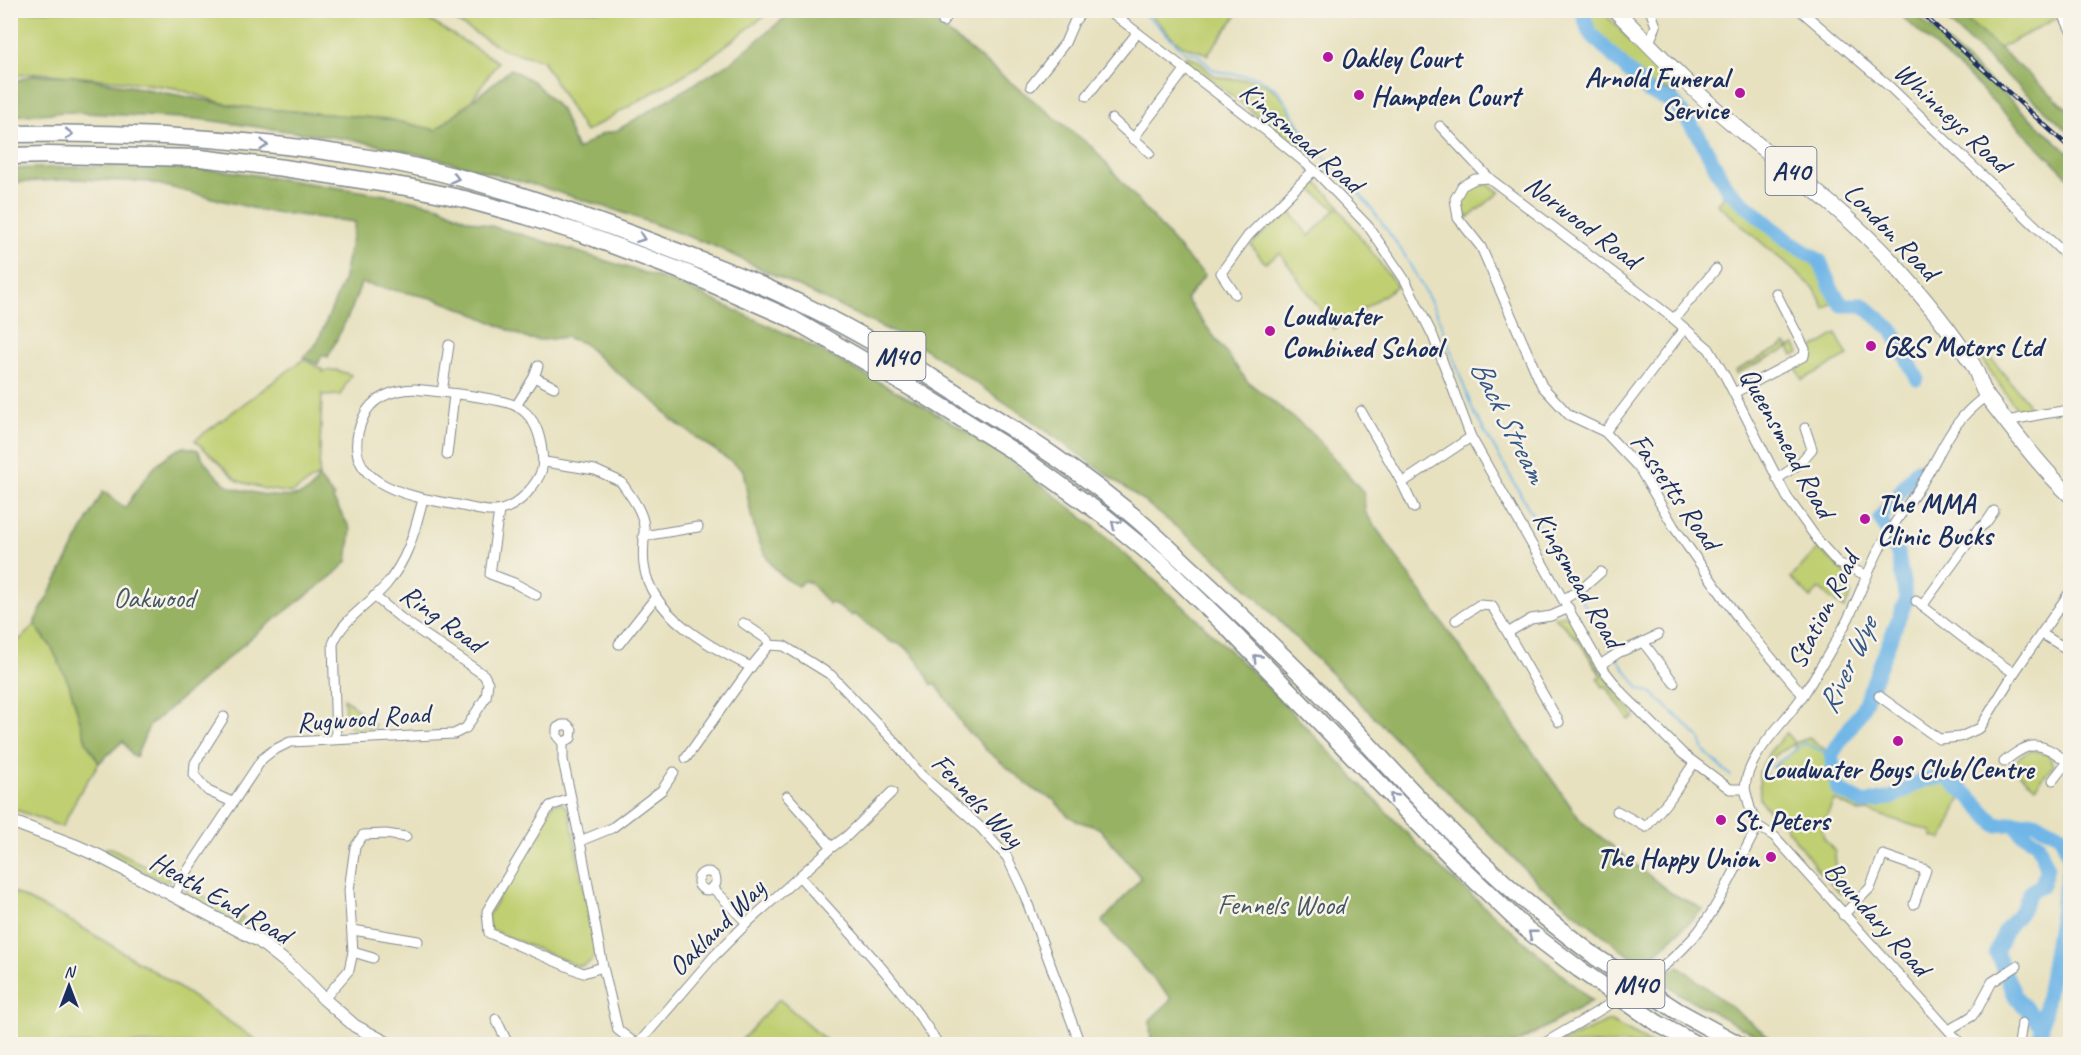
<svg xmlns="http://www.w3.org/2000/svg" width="2081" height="1055" viewBox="0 0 2081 1055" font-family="Caveat,sans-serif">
<rect width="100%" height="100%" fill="#f7f3e8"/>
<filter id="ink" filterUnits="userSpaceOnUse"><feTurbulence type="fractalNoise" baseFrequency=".0167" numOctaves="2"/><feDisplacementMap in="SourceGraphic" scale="12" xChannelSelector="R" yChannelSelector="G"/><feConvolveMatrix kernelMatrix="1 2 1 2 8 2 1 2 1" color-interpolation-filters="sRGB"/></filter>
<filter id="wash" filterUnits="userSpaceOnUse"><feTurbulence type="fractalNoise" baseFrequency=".008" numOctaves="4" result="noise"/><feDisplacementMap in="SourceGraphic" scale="24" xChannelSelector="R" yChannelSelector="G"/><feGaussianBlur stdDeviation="1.35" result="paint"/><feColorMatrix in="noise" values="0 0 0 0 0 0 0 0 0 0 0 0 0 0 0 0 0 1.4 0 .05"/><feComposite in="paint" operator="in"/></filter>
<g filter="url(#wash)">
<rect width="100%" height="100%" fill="#e7e1bf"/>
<!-- green -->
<g fill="#c0cf71" stroke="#6e7f68" stroke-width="1.5" fill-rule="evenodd">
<path d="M10 11H414L498 62 471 101 436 130 387 119 242 107 219 102 175 88 133 82 39 73 11 76Z"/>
<path d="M438 11H771L697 67 585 132 542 60 504 50Z"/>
<path d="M1145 11H1240L1207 55C1198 48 1188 50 1180 44 1167 34 1158 20 1145 11Z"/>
<path d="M1586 11H1601L1605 14 1678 90 1677 94 1649 84 1590 25 1586 19Z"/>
<path d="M1957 11H2070L1998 49Z"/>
<path d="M1187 56C1206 61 1202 70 1216 76 1228 81 1241 78 1253 80 1284 85 1298 124 1309 149L1306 153 1184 59Z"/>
<path d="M1313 179 1340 206 1338 207 1397 286 1334 329 1280 253 1265 263 1251 245 1289 210 1309 236 1336 209 1306 186Z"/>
<path d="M1477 183H1485L1500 192 1468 218C1456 204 1461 189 1477 183Z"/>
<path d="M1731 187C1745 203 1767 231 1785 241 1801 250 1821 245 1824 268L1827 269 1836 300 1825 309 1814 288 1717 204Z"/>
<path d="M1836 334 1848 356 1802 380 1796 367 1813 358 1810 350Z"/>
<path d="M1786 344 1789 348 1795 345 1799 353 1793 356 1789 348 1736 374 1735 371Z"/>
<path d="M1985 351 2027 402 2030 410 2016 408 1978 354Z"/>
<path d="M304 359 323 370V373L324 371 336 370 351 375 340 395 323 396 322 393 319 475 292 493 265 489 238 481 195 440Z"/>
<path d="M1818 548 1846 574 1851 595 1844 609 1819 589 1811 598 1791 578Z"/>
<path d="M1564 615 1570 617 1598 667 1635 717 1629 720 1606 686 1603 687 1597 678 1601 676C1588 655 1575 631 1554 618Z"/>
<path d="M35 625 52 648 69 683 86 741 99 763 80 792 62 827 11 808 10 649Z"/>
<path d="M344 698 375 725 374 729H353L346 723Z"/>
<path d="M1786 733 1795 743 1809 738 1827 751C1830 760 1832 772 1837 782 1850 806 1878 804 1899 794 1912 788 1924 778 1938 775L1959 786 1961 797 1943 839 1932 837 1933 832 1868 811 1859 812 1834 800 1823 824 1822 831 1824 838 1835 852 1836 868 1842 886 1851 895 1841 893 1821 874 1780 819 1773 817 1760 800 1759 773 1769 753ZM1795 744 1796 750 1777 763 1773 777H1764C1764 760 1781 750 1795 744Z"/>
<path d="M2032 750 2049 755 2053 766 2035 787 2014 769C2016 757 2022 754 2032 750Z"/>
<path d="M562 803 569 810 596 953C592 961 588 965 578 966L496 932 489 927 487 917 553 804Z"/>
<path d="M106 848H112L142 865 152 867 173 878 167 882 160 880 105 852Z"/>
<path d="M185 886 244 918 238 924 190 898 185 891Z"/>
<path d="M11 891 76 924 160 975 262 1044H11Z"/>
<path d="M779 999 830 1044H738Z"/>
<path d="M1609 1021 1653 1044H1558Z"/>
</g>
<!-- forest -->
<g fill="#98b263" stroke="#5a7060" stroke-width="1.5">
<path d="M793 11H921L1093 148 1191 262 1205 275 1186 299 1247 381 1312 433 1364 493 1365 512 1581 821 1671 893 1703 909 1644 965 1623 951 1539 884 1225 566 1145 502 1031 420 919 345 712 245 618 211 535 185 434 158 355 140 198 119 66 112 11 116V82L34 75 75 76 242 107 387 119 436 130 511 69 534 82 561 110 577 150 602 134 616 131 731 62Z"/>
<path d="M1896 11H1912L2070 154V179L1968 76Z"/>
<path d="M1936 11H1957L2070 111V133Z"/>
<path d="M129 165 228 171 399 197 439 206 466 219 537 239 676 283 800 340 922 405 990 445 1090 523 1182 605 1270 689 1437 865 1592 1001 1515 1044H1151L1150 1020 1170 1001V997L1102 922 1141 878 1099 828 1077 821 1067 815 1054 800 1036 791 986 750 974 736 968 733 956 715 957 714 935 683 932 685C924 670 910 643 891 642L854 614 852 616 831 602 829 604 809 582 803 581 798 586C754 565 751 512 743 470L672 420 658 404 605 363 583 343 565 337 543 340 528 339 470 312 436 299 361 283 352 308 328 357 322 355 318 364 303 357 317 343 343 282 355 222 264 211 149 182 73 179 11 183V169Z"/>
<path d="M184 447 198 450C204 462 220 483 233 488 238 490 245 490 251 492 272 496 310 505 318 477L334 497 333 499 351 530 347 562 332 576 257 633 149 726 136 757 132 755 123 741 99 763 86 741 69 684 52 648 35 625V621L103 491 125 508C142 483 155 458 184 447Z"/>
<path d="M1679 966 1778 1044H1772L1685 997 1659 981Z"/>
</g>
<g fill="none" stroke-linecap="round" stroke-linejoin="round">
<!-- stream -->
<g stroke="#70b6e7" stroke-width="2">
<path d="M1137 10 1153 21 1184 51 1197 54 1212 69 1223 73 1257 77 1278 90 1312 145 1340 172 1369 205 1404 254 1438 315 1473 411 1575 589"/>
<path d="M1578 594 1614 653"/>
<path d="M1617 658 1639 688 1652 693 1700 738 1704 751 1731 776"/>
<path d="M1771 768 1804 743 1831 755"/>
</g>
<!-- river -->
<g stroke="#70b6e7" stroke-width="15">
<path d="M1582 10 1589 32 1649 92 1674 102 1699 136 1727 189 1788 241 1820 261 1832 290 1842 305H1863L1892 330 1917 378"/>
<path d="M1917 470 1880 518 1898 554 1906 600 1862 710 1831 755 1838 790 1864 803 1891 798 1923 780 1946 777 1971 798 1996 825 2034 822 2061 835 2070 860 2040 1038 2042 1044"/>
<path d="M2015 823 2021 833 2037 842 2047 867 2042 885 2031 891 2021 911 2005 931 1996 952 2015 996 2042 1027"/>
</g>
</g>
</g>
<g filter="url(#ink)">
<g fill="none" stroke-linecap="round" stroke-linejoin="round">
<defs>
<g id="minor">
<path d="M1108 10 1270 134 1314 170 1368 226 1405 280 1433 336 1471 437 1600 665 1622 693 1683 754 1730 789H1745L1750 808 1758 826 1775 837 1961 1044"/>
<path d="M1800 10 1891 88 2070 259"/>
<path d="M2065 18 2070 29"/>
<path d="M943 22 952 10"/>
<path d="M1648 45 1656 26 1650 10"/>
<path d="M1031 86 1065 43 1074 22 1083 10"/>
<path d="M1087 96 1137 33"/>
<path d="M1112 119 1150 153"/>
<path d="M1440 126 1489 178 1674 319 1709 349 1725 376 1787 497 1820 543 1838 563 1866 575"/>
<path d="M1133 139 1185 70"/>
<path d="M1489 178 1475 179 1462 186 1455 199 1458 218 1481 247 1542 386 1569 415 1605 432 1639 468 1674 527 1741 622 1803 695"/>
<path d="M1235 294 1221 273 1248 236 1314 170"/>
<path d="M1674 319 1716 269"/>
<path d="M534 377 554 387"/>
<path d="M415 389C436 392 502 397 518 407 532 415 538 428 541 444 545 467 543 475 527 493 520 501 512 507 501 510 487 514 466 506 452 504 406 496 335 483 363 418 371 397 394 390 415 389Z"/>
<path d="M442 392 449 345"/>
<path d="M1734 393 1804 356 1805 349 1776 293"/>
<path d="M516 406 534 377 538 366"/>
<path d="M1361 411 1402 483 1471 437"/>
<path d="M2007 421 2043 414 2070 410"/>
<path d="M1605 432 1684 329"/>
<path d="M447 455 454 395"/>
<path d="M545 462 595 470 617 480"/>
<path d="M1777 479 1799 464 1812 449 1805 428"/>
<path d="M621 482C630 495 643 511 644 527 645 540 642 552 644 565 650 615 710 647 751 667"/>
<path d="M1402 483 1414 508"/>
<path d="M499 511 490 574 514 583 536 595"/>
<path d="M643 536 698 527"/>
<path d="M1564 599 1583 588 1601 572"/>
<path d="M1916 601 1966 640 2014 673"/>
<path d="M1922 606 1978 529 1986 523 1994 511"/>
<path d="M1456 620 1479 605 1492 606 1559 722"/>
<path d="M743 623 768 640 769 645"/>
<path d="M1509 632 1531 619 1551 616 1569 608"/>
<path d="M2042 634 2070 651"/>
<path d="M1643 642 1658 635"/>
<path d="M619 644 656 597"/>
<path d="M769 645 784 646 831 675 895 742 921 775 980 827 1007 857 1023 891 1080 1044"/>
<path d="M1600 665 1618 653 1643 642 1674 683"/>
<path d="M1879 696 1939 739 1960 737 1980 728 2014 673 2070 592"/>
<path d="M224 717 195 763 194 775 208 791 232 802"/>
<path d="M336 738 333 644C342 619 369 605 386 585 409 557 414 533 423 499"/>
<path d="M563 743 571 738 572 730 568 725H562L557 728V736L563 743V760L580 841 603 967 618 1030 636 1044"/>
<path d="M686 758 751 667 769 645"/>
<path d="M2004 762C2030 740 2041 741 2067 762"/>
<path d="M2053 780 2070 758"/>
<path d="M1745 789C1746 755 1786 722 1804 694 1819 670 1835 644 1848 619 1860 594 1869 568 1882 544 1894 522 1909 504 1922 483 1945 447 1949 423 1986 396"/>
<path d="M787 796 832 847"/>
<path d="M570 799 550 806 487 911 489 933 583 973 603 967"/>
<path d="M1617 811 1646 827 1672 796 1694 763"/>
<path d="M580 841 612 828 662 790 674 772"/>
<circle cx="707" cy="881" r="9"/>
<path d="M800 877C848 931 900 982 938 1044"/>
<path d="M712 887 747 923"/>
<path d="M174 895 186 873 262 759 272 751 290 742 454 734 466 728 486 697 488 683 484 675 402 619 374 596"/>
<path d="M1843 915 1870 888 1883 855 1926 870 1914 904"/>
<path d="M353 930 418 941"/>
<path d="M353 952 373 958"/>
<path d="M324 999 349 970 353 952 349 890 355 847 363 835 386 834 406 837"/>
<path d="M496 1019 508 1044"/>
<path d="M1949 1030 1972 1016 1978 1008 1992 982 2017 966"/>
<path d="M638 1044 714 956 747 923 832 847 847 836 892 792"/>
<path d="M1543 1044C1593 1014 1654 982 1693 938 1719 908 1739 860 1758 826"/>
<path d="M2019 1044 2022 1023"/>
</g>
<path id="tertiary" d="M10 821 74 845 99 856 259 941 297 971 324 999 355 1026 389 1044"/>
<path id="primary" d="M1615 10C1654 49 1691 89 1733 124 1787 170 1843 209 1891 261 1921 294 1949 328 1973 365 1979 375 1981 389 1988 398 2014 431 2039 466 2070 495"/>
<g id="motorway">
<path d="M10 134C134 131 260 139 381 160 466 175 550 204 631 234 688 256 748 277 803 305 859 332 912 364 964 398 1026 437 1091 478 1146 527 1201 577 1255 628 1308 681 1375 749 1438 824 1509 887 1537 912 1567 935 1596 957"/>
<path d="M10 156 48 155 200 158 284 168 413 188 464 199 526 216 583 234 689 274 792 319 927 397 1013 451 1104 516 1159 561 1228 628 1459 865 1526 929 1579 969"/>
<path d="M1676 1010 1738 1044"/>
<path d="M1657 1023 1695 1044"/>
</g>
</defs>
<!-- minor casing -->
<use href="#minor" stroke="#81888e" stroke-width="11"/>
<!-- tertiary casing -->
<use href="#tertiary" stroke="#81888e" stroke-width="14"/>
<!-- primary casing -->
<use href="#primary" stroke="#81888e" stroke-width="17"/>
<!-- motorway casing -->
<use href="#motorway" stroke="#81888e" stroke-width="19"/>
<!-- minor -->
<use href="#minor" stroke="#fff" stroke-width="9"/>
<!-- tertiary -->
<use href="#tertiary" stroke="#fff" stroke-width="12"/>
<!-- primary -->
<use href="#primary" stroke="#fff" stroke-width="15"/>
<!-- motorway -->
<use href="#motorway" stroke="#fff" stroke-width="16"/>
<defs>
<path id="rail" d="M1918 10 2070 148"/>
</defs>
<!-- rail casing -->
<use href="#rail" stroke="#1b2f5e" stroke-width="4.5"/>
<!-- rail -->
<use href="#rail" stroke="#f7f3e8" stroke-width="2" stroke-dasharray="7" stroke-linecap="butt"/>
<defs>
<g id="motorway-bridge">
<path d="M1596 957 1676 1010"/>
<path d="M1579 969 1657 1023"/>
</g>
</defs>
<!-- motorway-bridge casing -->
<use href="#motorway-bridge" stroke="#81888e" stroke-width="19" stroke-linecap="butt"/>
<!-- motorway-bridge -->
<use href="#motorway-bridge" stroke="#fff" stroke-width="16"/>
</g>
<!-- one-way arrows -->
<defs><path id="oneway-chevron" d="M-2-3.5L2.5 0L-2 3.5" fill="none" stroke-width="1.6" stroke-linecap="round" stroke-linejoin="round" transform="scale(1.5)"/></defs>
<g stroke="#8d97ae">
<use href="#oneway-chevron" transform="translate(69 134)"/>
<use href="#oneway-chevron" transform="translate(264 145) rotate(5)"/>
<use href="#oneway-chevron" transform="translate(455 178) rotate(15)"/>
<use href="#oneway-chevron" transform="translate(641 238) rotate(21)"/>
<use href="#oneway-chevron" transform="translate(1115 524) rotate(-141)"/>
<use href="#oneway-chevron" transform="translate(1257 658) rotate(-134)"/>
<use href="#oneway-chevron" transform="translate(1393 797) rotate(-134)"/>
<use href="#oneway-chevron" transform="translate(1532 934) rotate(-142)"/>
</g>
</g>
<!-- markers -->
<g fill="#b5179e" stroke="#f7f3e8" stroke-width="2">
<circle cx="1328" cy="57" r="6"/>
<circle cx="1740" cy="93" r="6"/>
<circle cx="1359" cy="95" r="6"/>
<circle cx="1270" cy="331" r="6"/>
<circle cx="1871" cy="346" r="6"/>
<circle cx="1865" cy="519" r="6"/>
<circle cx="1898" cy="741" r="6"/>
<circle cx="1721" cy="820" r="6"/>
<circle cx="1771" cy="857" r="6"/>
</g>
<g text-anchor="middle" stroke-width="5" stroke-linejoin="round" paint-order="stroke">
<!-- shield labels -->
<g fill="#f7f3e8" stroke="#5d6a87" stroke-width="1.5">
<rect x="1765.5" y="147" width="51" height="48" rx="4.5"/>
<rect x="868.5" y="332" width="57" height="48" rx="4.5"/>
<rect x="1607.5" y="960" width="57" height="48" rx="4.5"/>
</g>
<g font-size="27" font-weight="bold" fill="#1b2f5e">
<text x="1791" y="180">A40</text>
<text x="897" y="365">M40</text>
<text x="1636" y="993">M40</text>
</g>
<!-- poi labels -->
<g font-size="28" font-weight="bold" fill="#1b2f5e" stroke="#f7f3e8" text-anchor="start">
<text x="1340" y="67">Oakley Court</text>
<text x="1728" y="87" text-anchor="end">Arnold Funeral<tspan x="1728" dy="32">Service</tspan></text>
<text x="1371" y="105">Hampden Court</text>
<text x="1282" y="325">Loudwater<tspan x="1282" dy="32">Combined School</tspan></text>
<text x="1883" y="356">G&amp;S Motors Ltd</text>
<text x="1877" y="513">The MMA<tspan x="1877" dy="32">Clinic Bucks</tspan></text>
<text x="1898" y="778" text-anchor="middle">Loudwater Boys Club/Centre</text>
<text x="1733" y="830">St. Peters</text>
<text x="1759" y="867" text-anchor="end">The Happy Union</text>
</g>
<!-- street labels -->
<g font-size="28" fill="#1b2f5e" stroke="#f7f3e8">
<text transform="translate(1953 117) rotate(43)" y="10">Whinneys Road</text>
<text transform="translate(1302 137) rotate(41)" y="10">Kingsmead Road</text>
<text transform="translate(1583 221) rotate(37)" y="10">Norwood Road</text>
<text transform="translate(1892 231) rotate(46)" y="10">London Road</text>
<text transform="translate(1788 442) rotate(61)" y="10">Queensmead Road</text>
<text transform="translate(1676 491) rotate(55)" y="10">Fassetts Road</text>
<text transform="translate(1579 579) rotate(60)" y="10">Kingsmead Road</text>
<text transform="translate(1822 610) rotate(-63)" y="10">Station Road</text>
<text transform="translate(443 618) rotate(36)" y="10">Ring Road</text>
<text transform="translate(363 717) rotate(-4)" y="10">Rugwood Road</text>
<text transform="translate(978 800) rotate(46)" y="10">Fennels Way</text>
<text transform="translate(221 897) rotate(30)" y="10">Heath End Road</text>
<text transform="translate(1878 918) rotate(48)" y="10">Boundary Road</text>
<text transform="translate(716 927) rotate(-45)" y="10">Oakland Way</text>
</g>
<!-- park labels -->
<g font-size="28" fill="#445763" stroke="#f7f3e8">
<text x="154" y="607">Oakwood</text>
<text x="1281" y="914">Fennels Wood</text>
</g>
<!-- water labels -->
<g font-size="30" font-style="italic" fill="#355887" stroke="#f7f3e8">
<text transform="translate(1509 421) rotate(63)" y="10">Back Stream</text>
<text transform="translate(1847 665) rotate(-65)" y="10">River Wye</text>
</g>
</g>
<!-- margin -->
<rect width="2081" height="1055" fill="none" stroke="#f7f3e8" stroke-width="36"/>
<!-- north arrow -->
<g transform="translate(69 986)" stroke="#f7f3e8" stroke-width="4.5" paint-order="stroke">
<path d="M0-4.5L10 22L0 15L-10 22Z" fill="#1b2f5e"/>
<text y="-9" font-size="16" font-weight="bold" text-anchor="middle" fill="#1b2f5e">N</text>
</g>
</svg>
